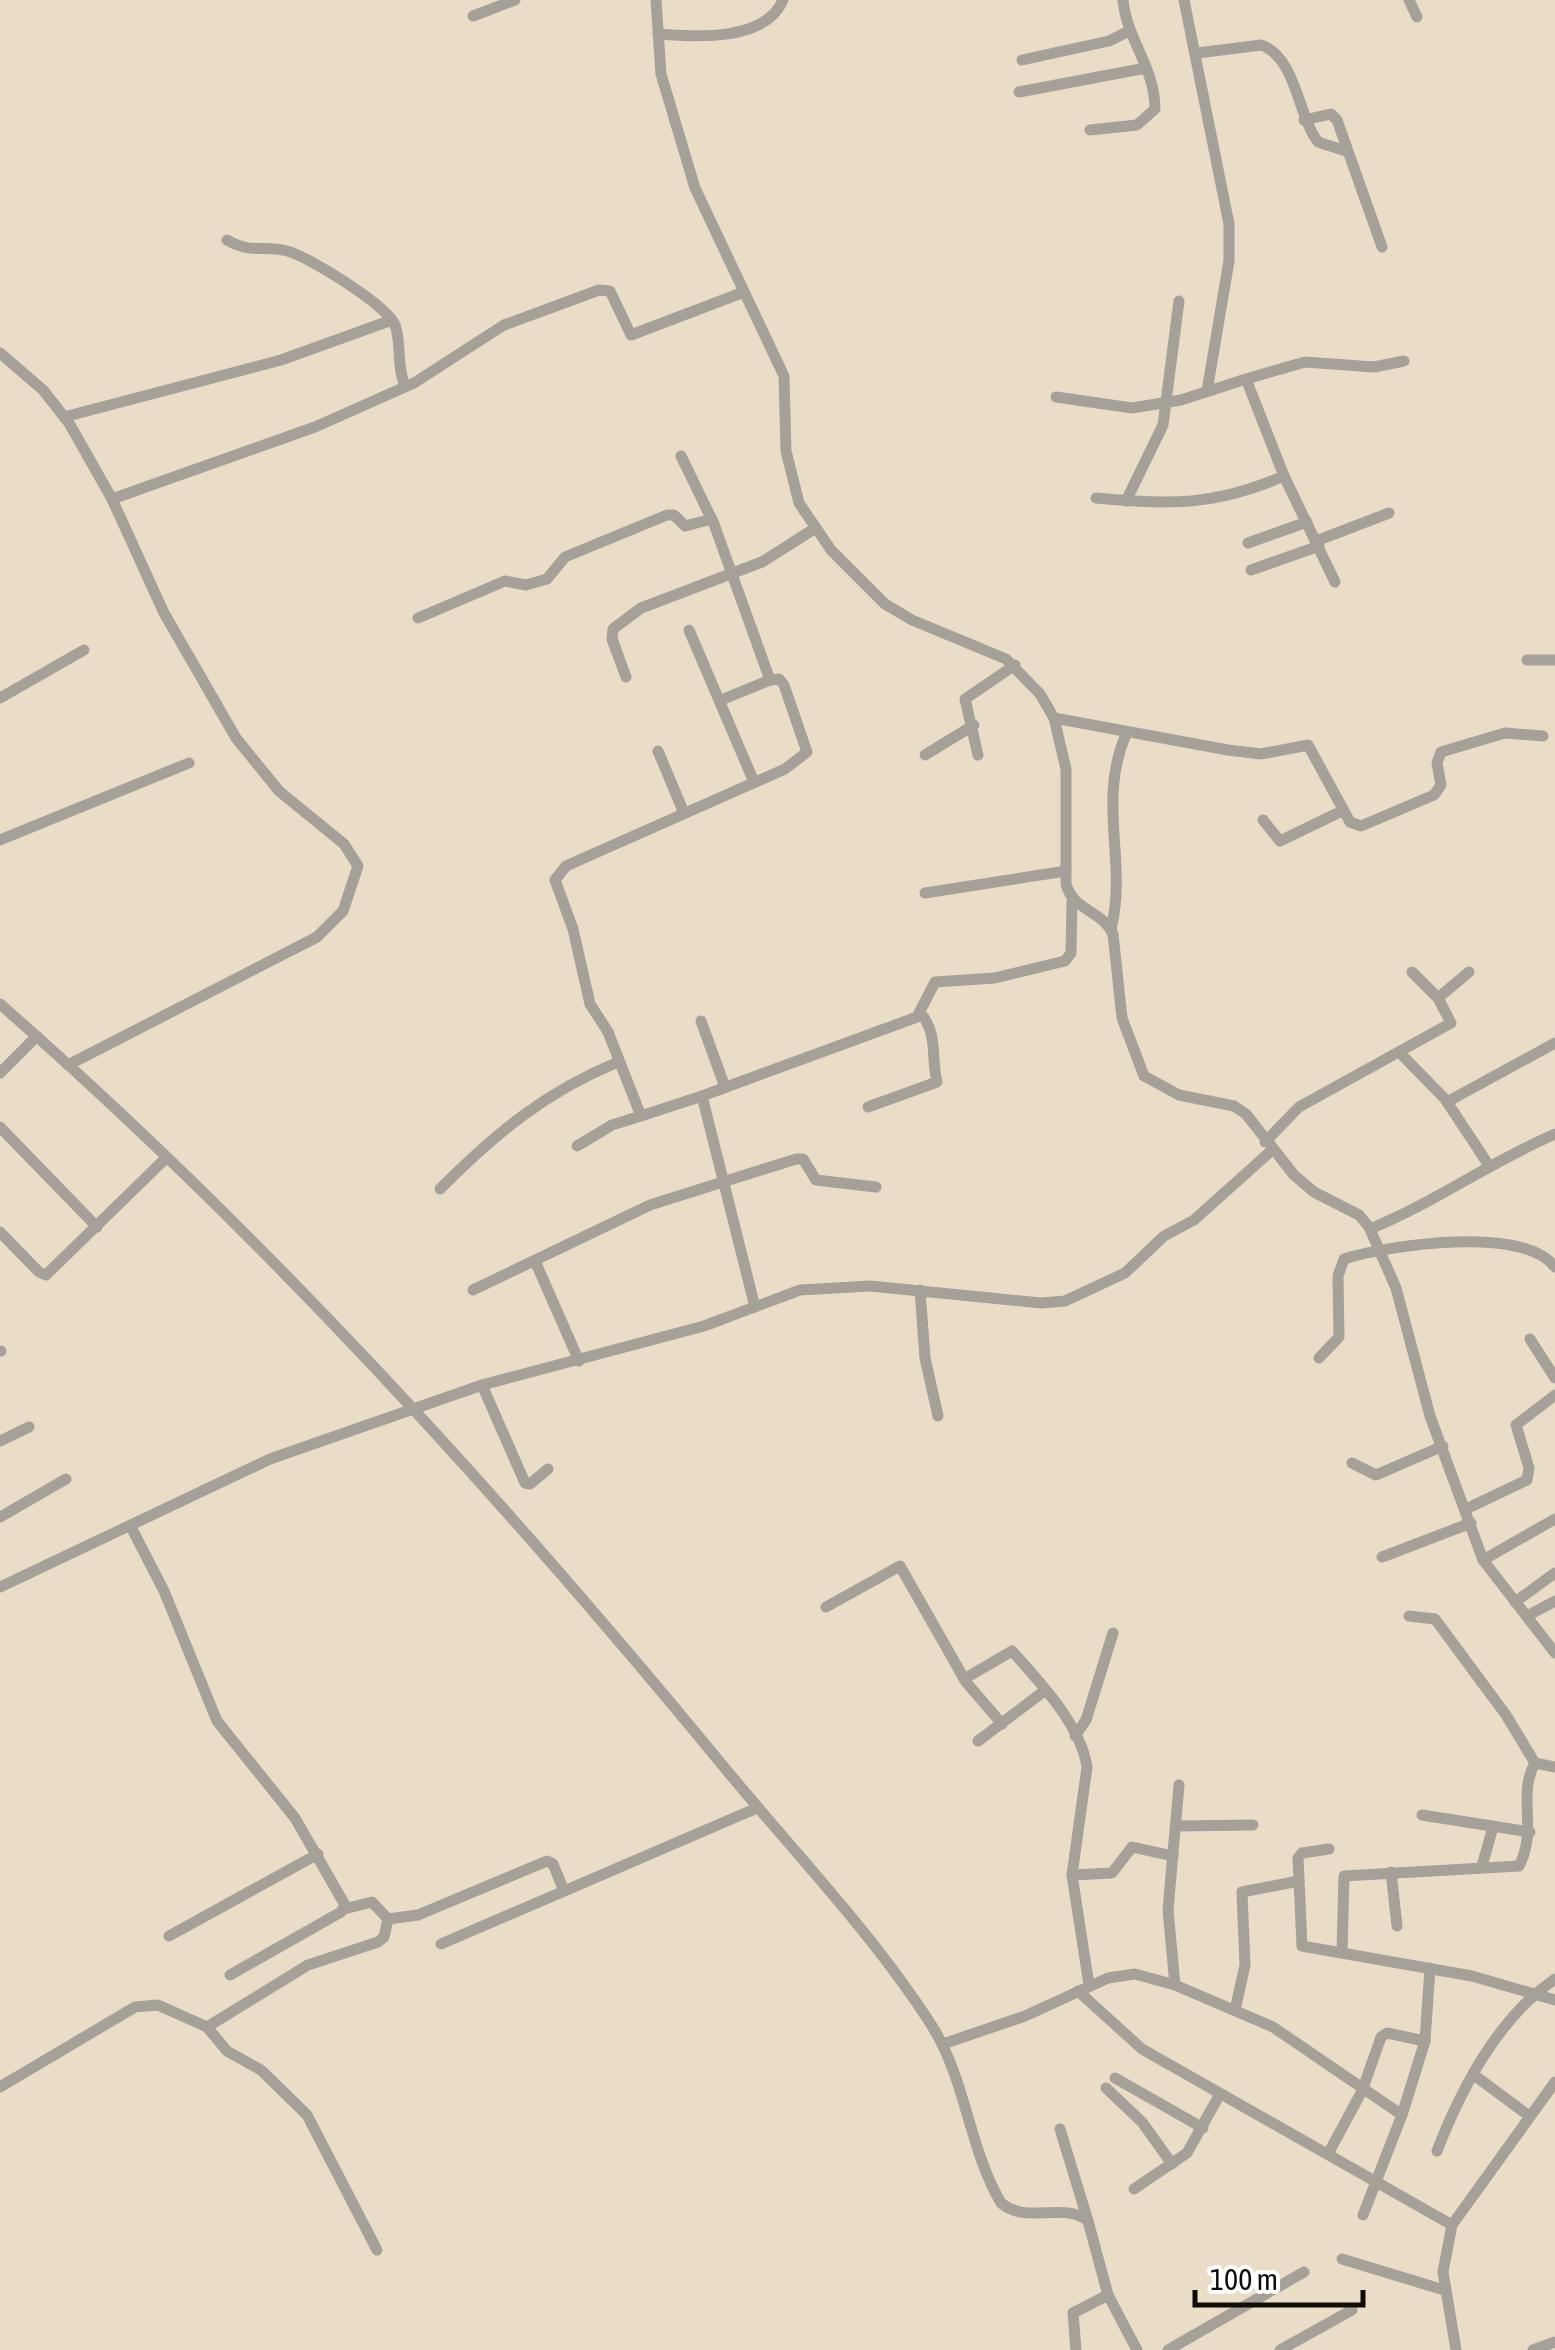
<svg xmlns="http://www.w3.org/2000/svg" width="1555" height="2350" viewBox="0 0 1555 2350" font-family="'Asap Condensed',sans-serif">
<rect width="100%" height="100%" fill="#e9ddc8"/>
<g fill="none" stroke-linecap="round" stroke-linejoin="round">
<!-- minor -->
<g stroke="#a6a198" stroke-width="11">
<path d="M656 0 661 74 695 188 784 376 786 451 799 503 831 550 885 604 912 620 1006 659 1040 694 1054 718 1066 769V884C1073 911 1102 910 1113 934L1122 1018 1144 1076 1179 1095 1234 1106 1246 1114 1294 1175 1314 1192 1359 1215 1369 1227 1396 1288 1430 1416 1483 1560 1555 1653"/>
<path d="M1184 0 1229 224V261L1207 391"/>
<path d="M1409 0 1417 17"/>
<path d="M473 16 515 0"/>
<path d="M658 34C695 37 765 42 783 0"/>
<path d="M1197 53 1261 45C1294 56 1298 110 1314 136L1318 142 1346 151"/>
<path d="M1022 60 1109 41 1127 32"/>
<path d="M1019 92 1146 68"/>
<path d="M1304 120 1331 114 1337 120 1382 247"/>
<path d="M1090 130 1137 125 1155 109C1155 67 1126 38 1123 0"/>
<path d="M227 240C253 255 263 244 287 251 308 256 388 306 395 325 402 344 396 365 405 386"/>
<path d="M0 353 43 390 69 423 112 499 164 613 236 738 279 791 344 844 358 866 343 911 317 937 68 1065"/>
<path d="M1246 379 1305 362 1374 367 1404 361"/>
<path d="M1056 397 1132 408 1181 400 1246 379 1284 476 1335 582"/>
<path d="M64 417 281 360 392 320"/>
<path d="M681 456 714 524 770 680 779 679 784 685 807 752 785 769 566 866 555 880 573 929 590 1004 608 1032 641 1116 702 1096 755 1307"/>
<path d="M1096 498C1169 505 1215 506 1284 476"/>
<path d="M112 499 315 427 414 383 504 325 599 290 610 291 631 335 744 292"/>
<path d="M1126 501 1163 425 1179 301"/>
<path d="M1316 541 1389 513"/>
<path d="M1248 543 1307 522"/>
<path d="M1251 570 1319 546"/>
<path d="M418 618 505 581 526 585 547 579 565 557 667 515H674L685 526 712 519"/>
<path d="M689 630 754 782"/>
<path d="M1527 660H1555"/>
<path d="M626 677 612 639 613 629 641 608 762 562 814 529"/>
<path d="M0 698 84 650"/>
<path d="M721 700 770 680"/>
<path d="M1054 718 1228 750 1261 754 1308 745 1350 822 1361 826 1434 795 1441 785 1437 763 1441 752 1505 733 1543 736"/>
<path d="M658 751 684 813"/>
<path d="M925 755 974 725"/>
<path d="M978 755 965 699 1015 665"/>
<path d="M1263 820 1280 841 1342 811"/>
<path d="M0 840 189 763"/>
<path d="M925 893 1066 871"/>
<path d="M1111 929C1128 861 1096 801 1127 732"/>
<path d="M1438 998 1469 972"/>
<path d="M0 1004C261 1232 499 1494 719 1761 790 1848 872 1932 932 2026 966 2080 969 2149 1001 2203 1027 2225 1064 2201 1088 2221L1108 2295 1137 2350"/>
<path d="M701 1021 725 1087"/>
<path d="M1400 1053 1445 1099 1488 1164"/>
<path d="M0 1073 37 1036"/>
<path d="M702 1096 917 1017 935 982 995 978 1065 961 1071 953 1072 901"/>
<path d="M1447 1102 1555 1043"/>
<path d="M868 1107 937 1082C931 1059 938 1033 921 1014"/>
<path d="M0 1127 97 1227"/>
<path d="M1265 1142 1299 1107 1451 1023 1438 998 1412 972"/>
<path d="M577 1146 612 1125 641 1116"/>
<path d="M440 1189C495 1134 545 1092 618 1062"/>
<path d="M1370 1229C1434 1203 1490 1162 1555 1134"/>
<path d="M0 1232 39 1272 46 1275 166 1158"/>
<path d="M535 1261 579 1361"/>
<path d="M473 1290 650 1205 796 1159H803L816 1180 876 1187"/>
<path d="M920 1290 925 1358 938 1416"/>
<path d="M1530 1339 1555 1378"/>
<path d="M0 1351H1"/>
<path d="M1319 1358 1339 1337 1338 1276 1344 1259C1389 1245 1524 1225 1555 1267"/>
<path d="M482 1385 525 1483 530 1484 548 1469"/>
<path d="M0 1441 29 1427"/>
<path d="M1352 1463 1376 1475 1443 1446"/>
<path d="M1466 1509 1527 1480 1529 1468 1516 1425 1555 1395"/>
<path d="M0 1517 66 1479"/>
<path d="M131 1527 164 1591 217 1721 295 1818 345 1905 341 1912 230 1975"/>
<path d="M1382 1557 1471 1523"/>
<path d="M1483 1560 1555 1519"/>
<path d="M0 1587 270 1459 482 1385 704 1326 800 1290 870 1286 1041 1303 1065 1301 1125 1273 1164 1236 1194 1220 1272 1150"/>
<path d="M1515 1602 1555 1573"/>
<path d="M826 1607 900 1566 966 1682 1002 1724"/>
<path d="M1409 1616 1435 1619 1506 1715 1535 1763 1555 1767"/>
<path d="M1527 1616 1555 1601"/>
<path d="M964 1679 1012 1651C1039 1681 1081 1725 1087 1767L1072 1875 1089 1985"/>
<path d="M1075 1736 1086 1720 1113 1633"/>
<path d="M978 1741 1043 1692"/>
<path d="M1422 1815 1530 1832"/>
<path d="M1176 1826 1253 1825"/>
<path d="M1329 1849 1302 1853 1298 1858 1302 1946 1472 1976 1555 2000"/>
<path d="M1482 1866 1493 1827"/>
<path d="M1391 1872 1397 1926"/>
<path d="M1072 1875 1112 1873 1132 1847 1173 1856"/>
<path d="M344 1909 372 1902 388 1919 418 1915 547 1861 553 1864 564 1891"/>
<path d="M169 1936 318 1854"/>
<path d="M441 1944 757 1808"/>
<path d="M1342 1951 1344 1876 1519 1866C1538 1830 1517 1794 1535 1763"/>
<path d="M1175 1985 1168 1910 1179 1785"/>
<path d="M1078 1991 1142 2049 1452 2225"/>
<path d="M1235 2010 1245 1965 1242 1892 1299 1881"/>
<path d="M207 2027 308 1965 378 1942 384 1937 388 1919"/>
<path d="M943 2044 1025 2016 1108 1978 1135 1974 1175 1985 1273 2027 1402 2115"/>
<path d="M1474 2075 1528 2115"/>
<path d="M1115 2078 1203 2128"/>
<path d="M0 2087 135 2007 158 2005 207 2027 227 2051 261 2070 307 2115 377 2250"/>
<path d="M1106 2088 1142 2122 1172 2164"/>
<path d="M1060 2129 1088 2221"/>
<path d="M1437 2151C1461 2089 1499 2017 1555 1979"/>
<path d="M1328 2154 1362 2091 1381 2037 1387 2033 1425 2041"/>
<path d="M1134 2189 1187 2153 1220 2094"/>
<path d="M1363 2215 1402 2115 1425 2041 1430 1968"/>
<path d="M1342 2259 1444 2290"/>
<path d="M1076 2350 1073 2313 1108 2295"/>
<path d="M1168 2350 1304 2272"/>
<path d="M1280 2350 1352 2310"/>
<path d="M1456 2350 1443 2272 1452 2225 1555 2082"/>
<path d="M1533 2350 1555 2342"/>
</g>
</g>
<!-- scale -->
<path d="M1195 2290v15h168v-15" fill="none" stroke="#100c06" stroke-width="5"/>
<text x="1210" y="2290" font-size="30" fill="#100c06" stroke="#ffffff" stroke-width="8" paint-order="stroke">100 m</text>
</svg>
